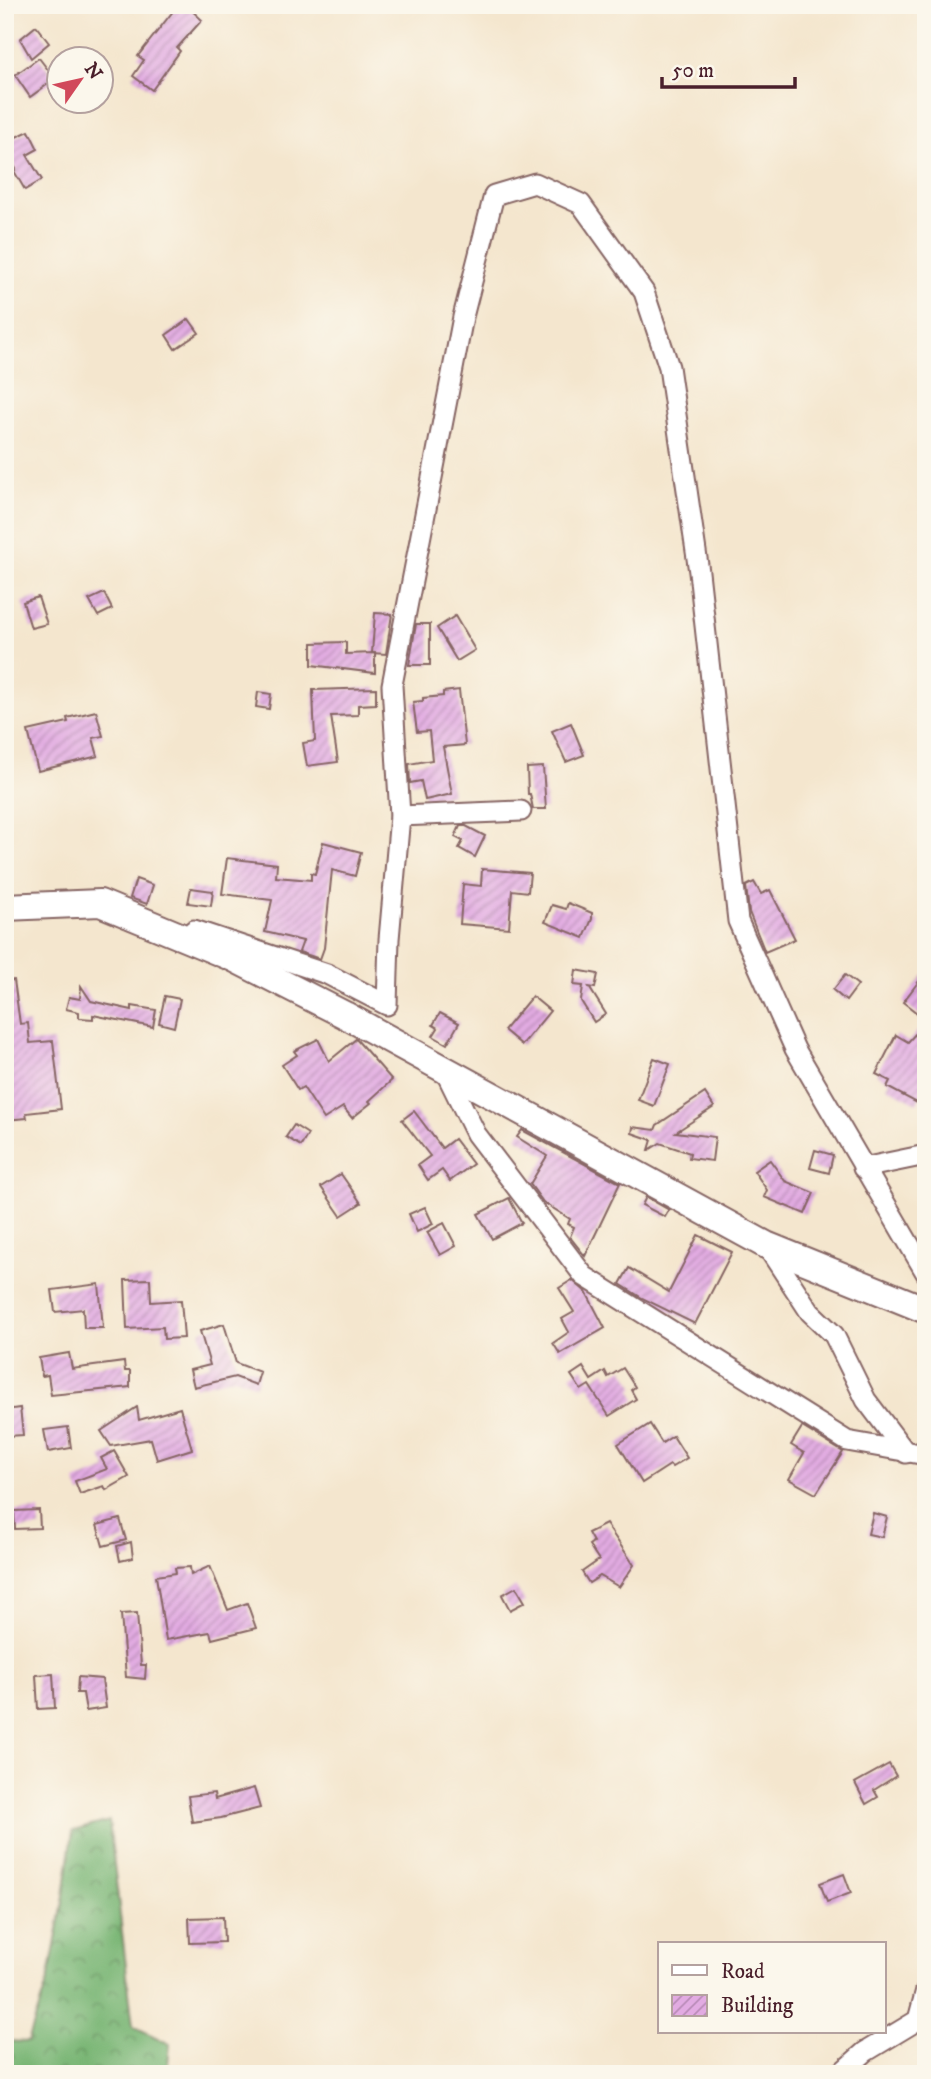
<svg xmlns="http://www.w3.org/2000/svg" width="931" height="2079" viewBox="0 0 931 2079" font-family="'IM FELL DW Pica',serif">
<defs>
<pattern id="forest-crowns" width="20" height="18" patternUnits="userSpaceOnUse" patternTransform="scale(1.75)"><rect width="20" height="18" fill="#79b674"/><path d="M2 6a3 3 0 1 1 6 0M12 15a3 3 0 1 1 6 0" fill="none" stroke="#65935f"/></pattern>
<pattern id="building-hatch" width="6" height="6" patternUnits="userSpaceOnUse" patternTransform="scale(1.75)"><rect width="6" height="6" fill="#e2abe2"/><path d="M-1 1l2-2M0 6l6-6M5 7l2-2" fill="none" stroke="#b98bb7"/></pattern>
</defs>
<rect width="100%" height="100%" fill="#fbf7ec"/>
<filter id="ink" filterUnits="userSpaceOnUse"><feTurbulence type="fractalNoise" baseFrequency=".0143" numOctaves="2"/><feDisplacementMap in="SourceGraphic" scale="14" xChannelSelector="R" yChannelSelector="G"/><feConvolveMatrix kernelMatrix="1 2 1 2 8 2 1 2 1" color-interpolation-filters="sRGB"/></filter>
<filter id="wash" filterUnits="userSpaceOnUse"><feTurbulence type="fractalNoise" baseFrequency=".00686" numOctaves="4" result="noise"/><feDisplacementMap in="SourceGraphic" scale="28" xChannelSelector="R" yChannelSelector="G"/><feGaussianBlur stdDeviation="1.57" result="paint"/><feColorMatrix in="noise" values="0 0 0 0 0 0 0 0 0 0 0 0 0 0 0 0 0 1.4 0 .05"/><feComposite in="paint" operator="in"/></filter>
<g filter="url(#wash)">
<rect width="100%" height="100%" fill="#f4e6ce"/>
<!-- forest -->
<path fill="url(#forest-crowns)" stroke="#626a50" stroke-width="2" d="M109 1821 133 2026 170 2044 167 2074H5V2041L28 2042 49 1977 63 1903 73 1831Z"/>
<g id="blocks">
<!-- building -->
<g fill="url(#building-hatch)">
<path d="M178 5H186L202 20 177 48 180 51 152 90 133 76 144 60 138 56Z"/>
<path d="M36 26 49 43 31 58 20 39Z"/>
<path d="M39 58 55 79 30 97 15 75Z"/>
<path d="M29 131 38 149 27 155 42 180 25 190 14 171 16 169 5 148V142Z"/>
<path d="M189 319 199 333 175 349 166 335Z"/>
<path d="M104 593 112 609 98 616 89 600Z"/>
<path d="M38 597 47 624 31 628 23 602Z"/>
<path d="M375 613 392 614 386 654 372 653Z"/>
<path d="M455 616 475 650 457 661 437 628Z"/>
<path d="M416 624H430V665H409Z"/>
<path d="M346 642V654L375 653V673L312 665V643Z"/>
<path d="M376 688V704L358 705V715L331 716 338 762 307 766 303 743 315 741 313 690Z"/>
<path d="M459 690 465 745 443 747 452 794 425 800 421 781 410 783 409 764 432 760 429 731 417 732 413 702 423 701V698L443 696V692Z"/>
<path d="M258 692 271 694 269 709 256 707Z"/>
<path d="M96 711 103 736 93 738 98 756 38 771 28 731 68 722 67 718Z"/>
<path d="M571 723 584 755 566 762 552 731Z"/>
<path d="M543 767 546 809H533L530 794H528L527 768Z"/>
<path d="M460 826H466L485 836 475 857 459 848 463 841 455 837Z"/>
<path d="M323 842 361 852 355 876 332 870 324 948 320 959 299 952 303 941 265 932 272 900 222 894 227 858 277 864 276 877 311 880V873L315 874Z"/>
<path d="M482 869 530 873 528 892 512 890 509 928 460 924 463 884 481 886Z"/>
<path d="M136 879 153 885 147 904 130 898Z"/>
<path d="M754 882 761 894 770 890 795 939 765 952 749 912 746 886Z"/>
<path d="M191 888 213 891 211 906 188 903Z"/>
<path d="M568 903 592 913V919L584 938 545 922 552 905 566 909Z"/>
<path d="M576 970 598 974 595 988 589 987 606 1014 594 1022 581 1001 583 986 574 985Z"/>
<path d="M926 972V1020L903 1002Z"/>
<path d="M845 975 858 985 846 1001 833 990Z"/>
<path d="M14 980 20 1024 28 1023 30 1043 53 1041 61 1109 26 1113 27 1118 5 1120V981Z"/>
<path d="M81 986 91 1001 132 1010V1006L156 1010 153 1027 93 1015V1019L79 1018V1012L66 1009 69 997 80 999Z"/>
<path d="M165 996 180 999 174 1027 159 1023Z"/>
<path d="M532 996 550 1011 522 1045 504 1030Z"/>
<path d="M440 1013 459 1023 447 1044 433 1036 438 1028 433 1025Z"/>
<path d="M926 1022V1085L917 1103 887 1087 890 1081 876 1074 896 1035 908 1042Z"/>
<path d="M318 1039 329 1061 356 1039 392 1080 369 1101 371 1103 352 1118 343 1107 324 1119 303 1087 298 1090 282 1065 297 1055 294 1051Z"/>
<path d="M654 1058 670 1064 654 1106 638 1100Z"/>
<path d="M705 1093 714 1107 676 1132 715 1137 712 1161 689 1158 690 1153 660 1143 649 1150 652 1140 632 1133 633 1127 655 1130 657 1125Z"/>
<path d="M414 1111 442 1148 454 1139 473 1164 450 1181 442 1170 428 1180 418 1165 430 1156 402 1120Z"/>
<path d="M294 1125 308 1134 301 1146 286 1137Z"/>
<path d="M522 1130 620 1183 585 1256 570 1237 574 1227 568 1224 570 1219 543 1202 530 1184 547 1156 517 1137Z"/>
<path d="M815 1150 833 1155 829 1173 810 1168Z"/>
<path d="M770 1160 785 1181 814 1193 805 1214 764 1197 767 1190 754 1171Z"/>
<path d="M341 1174 361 1203 341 1216 321 1187Z"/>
<path d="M646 1197 669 1210 665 1217 642 1205Z"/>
<path d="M509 1198 522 1223 492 1239 478 1214Z"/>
<path d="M425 1207 433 1224 417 1232 409 1214Z"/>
<path d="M444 1223 456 1246 440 1255 427 1232Z"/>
<path d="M698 1235 732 1252 695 1324 642 1298 620 1284 629 1268 669 1292Z"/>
<path d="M150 1279 151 1302 181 1300 184 1338 164 1339 163 1327 127 1329 125 1280Z"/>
<path d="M572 1280 586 1292 605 1328 560 1354 553 1343 569 1332 562 1319 574 1312 559 1288Z"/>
<path d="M99 1284 103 1328H84L83 1309 55 1312 52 1290Z"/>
<path d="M224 1324 236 1363 260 1372 256 1385 235 1377 194 1387 190 1370 210 1365 200 1331Z"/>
<path d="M69 1353 72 1369 124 1362 125 1371H130V1387L51 1395 48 1375 42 1376 39 1358Z"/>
<path d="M583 1367 591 1380 605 1371 608 1377 623 1368 635 1387 631 1390 636 1399 609 1416 589 1385 581 1390 571 1375Z"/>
<path d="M137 1407 139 1420 180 1408 192 1449 157 1460 151 1439 111 1446 101 1431Z"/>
<path d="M20 1408 23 1435 8 1436 5 1410Z"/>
<path d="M650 1424 662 1443 673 1436 687 1458 672 1467 670 1465 642 1483 618 1444Z"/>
<path d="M68 1427 71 1448 48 1452 44 1430Z"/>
<path d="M802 1427 843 1452 816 1494 789 1479 804 1453 791 1445Z"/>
<path d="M114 1451 129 1477 106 1490 104 1486 80 1494 75 1481 107 1469 101 1458Z"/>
<path d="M39 1510 40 1528 15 1529 14 1511Z"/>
<path d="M873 1513 887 1517 882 1537 868 1534Z"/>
<path d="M120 1519 126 1540 103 1546 97 1525Z"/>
<path d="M606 1524 634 1565 619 1587 600 1576 589 1583 582 1572 599 1560 589 1545 593 1542 588 1533Z"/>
<path d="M131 1542 133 1558 120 1561 117 1546Z"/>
<path d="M210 1566 228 1610 247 1603 256 1628 212 1639 210 1632 166 1640 156 1576 176 1573 175 1568 190 1567 191 1575Z"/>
<path d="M516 1587 525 1602 510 1610 502 1595Z"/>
<path d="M137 1613 141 1665H146L145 1679 126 1677 121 1614Z"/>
<path d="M53 1674 55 1708 38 1709 36 1675Z"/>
<path d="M78 1677 102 1679 106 1708 86 1711 83 1693H77Z"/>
<path d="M889 1764 896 1776 874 1790 878 1797 866 1804 855 1783Z"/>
<path d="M254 1788 260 1808 221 1818 192 1822 188 1796 214 1793 215 1799Z"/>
<path d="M844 1874 851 1893 827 1902 820 1883Z"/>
<path d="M223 1917 224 1942 190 1943 189 1918Z"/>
</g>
</g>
</g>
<g filter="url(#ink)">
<use href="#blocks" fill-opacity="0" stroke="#866564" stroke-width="2"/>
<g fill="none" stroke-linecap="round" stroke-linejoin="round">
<defs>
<g id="street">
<path d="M400 816 521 811"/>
<path d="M194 930 327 974 387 1005 389 939 400 816 392 685 463 317 494 195 535 183 581 204 644 292 669 367 699 572 738 921 795 1049 926 1273"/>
<path d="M444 1069 476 1134 584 1276 847 1441 926 1455"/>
<path d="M863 1168 926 1155"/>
<path d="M766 1245 810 1312 834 1335 866 1400 906 1453"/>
<path d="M840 2074 865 2052 918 2020 926 1990"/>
</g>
<path id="secondary" d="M5 907 100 903 233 958 345 1015 766 1245 926 1310"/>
</defs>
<!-- street casing -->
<use href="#street" stroke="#866564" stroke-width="23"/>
<!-- secondary casing -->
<use href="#secondary" stroke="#866564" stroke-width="30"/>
<!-- street -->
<use href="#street" stroke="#fff" stroke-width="19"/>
<!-- secondary -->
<use href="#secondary" stroke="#fff" stroke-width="26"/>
</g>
</g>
<!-- margin -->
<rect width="931" height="2079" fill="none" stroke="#fbf7ec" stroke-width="28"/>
<!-- legend -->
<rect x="658" y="1942" width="228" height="91" fill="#fbf7ec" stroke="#b4a19f" stroke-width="2"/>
<rect x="672" y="1965" width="35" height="10" fill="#ffffff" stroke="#b4a19f" stroke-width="2"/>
<text x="721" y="1978" font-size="21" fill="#4a1f2b">Road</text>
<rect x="672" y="1995" width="35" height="21" fill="url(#building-hatch)" stroke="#b4a19f" stroke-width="2"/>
<text x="721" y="2012" font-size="21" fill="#4a1f2b">Building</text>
<!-- north arrow -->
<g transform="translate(80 80) rotate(56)"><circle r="33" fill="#fbf7ec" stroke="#b4a19f" stroke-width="2"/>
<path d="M0-5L12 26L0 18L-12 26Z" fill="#d1495b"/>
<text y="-10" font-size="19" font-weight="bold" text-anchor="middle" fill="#4a1f2b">N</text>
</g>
<!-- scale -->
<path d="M662 77v10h133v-10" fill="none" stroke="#4a1f2b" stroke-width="3.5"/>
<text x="672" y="77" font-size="21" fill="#4a1f2b" stroke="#fbf7ec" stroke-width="5" paint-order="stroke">50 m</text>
</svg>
